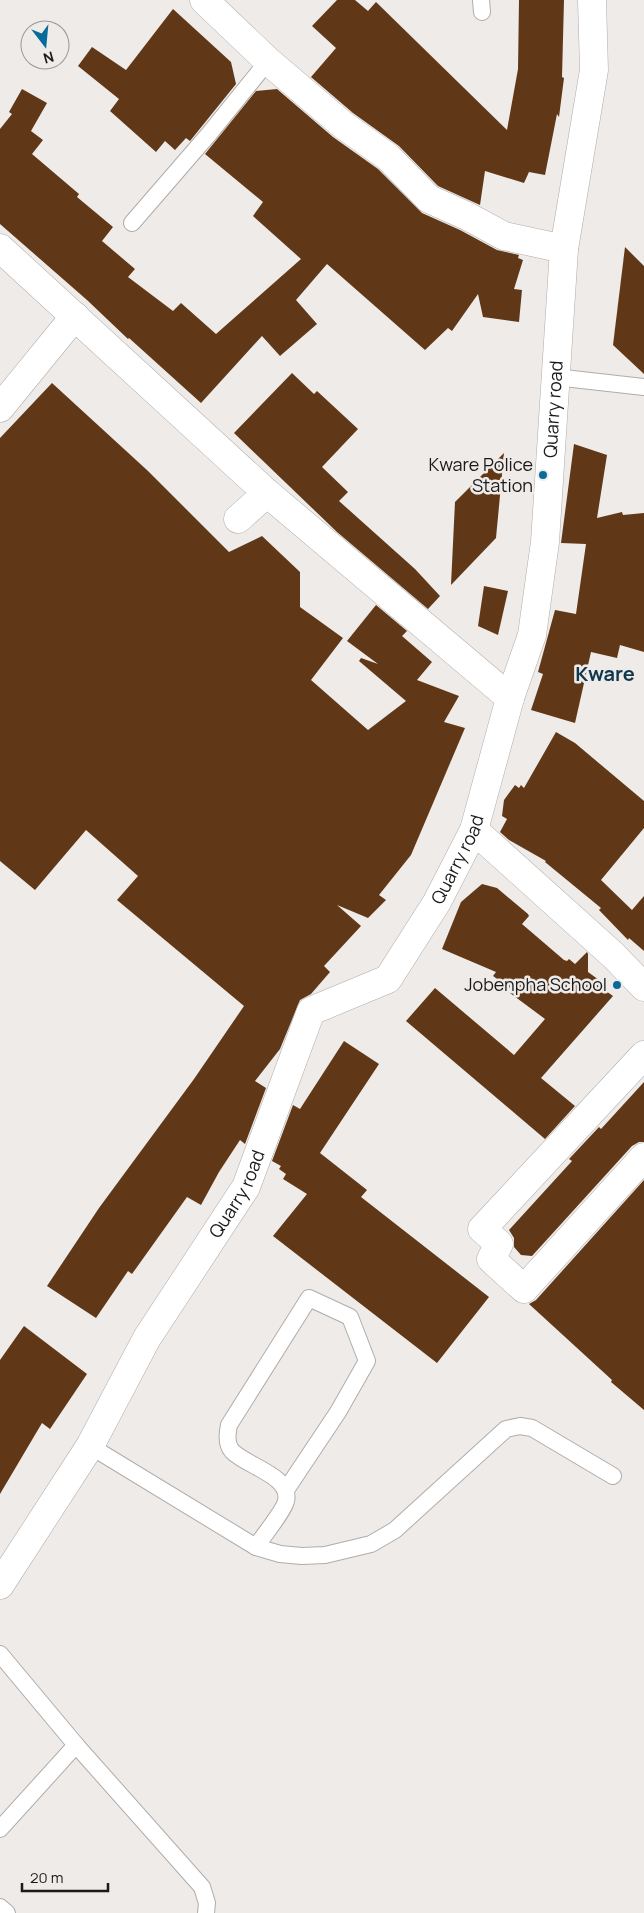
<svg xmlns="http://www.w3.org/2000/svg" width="644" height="1913" viewBox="0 0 644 1913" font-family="Manrope,sans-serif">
<rect width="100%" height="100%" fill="#eeebe8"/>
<!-- building -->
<g fill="#613817">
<path d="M337 0H355L368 11 376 2 507 130 518 69 519 0H564L562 77 564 78 559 117 557 114 545 175 529 172 524 183 485 171 480 205 438 186 399 146 353 113 311 77 336 48 312 26Z"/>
<path d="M173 9 231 62 236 84 190 141 186 138 175 150 165 141 156 152 110 111 119 99 78 66 92 47 126 70Z"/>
<path d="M22 89 47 103 31 131 43 140 32 154 79 194 77 197 113 227 102 241 135 269 128 277 173 311 181 303 216 334 301 259 253 216 263 202 205 154 256 91 277 89 333 137 378 169 422 213 460 230 497 250 519 255 518 258 523 260 514 289 522 290 519 322 483 317 478 294 452 331 448 328 425 350 327 264 296 300 317 324 280 356 262 336 201 403 129 338 128 339 87 300 0 224V129L12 114 9 112Z"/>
<path d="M625 247 644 266V374L613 345Z"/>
<path d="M292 373 314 394 317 391 358 429 322 467 348 492 339 501 415 569 440 596 428 609 337 532 234 433Z"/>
<path d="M52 383 148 471 229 552 262 536 300 572V607L343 638 311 680 368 730 406 701 359 661 361 658 378 664 347 641 376 605 407 631 402 636 432 662 417 680 459 696 444 722 465 728 411 855 379 895 386 900 368 918 337 905 361 926 324 966 330 972 311 994 300 1000 280 1049 255 1081 266 1088 245 1144 240 1140 219 1172 201 1205 187 1197 132 1274 128 1271 96 1318 47 1286 99 1208 194 1079 244 1006 117 900 138 876 86 830 35 890 0 861V438Z"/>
<path d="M574 444 607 455 597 518 622 512 623 515 644 513V652L620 645 617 658 591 652 575 723 531 710 543 674 538 672 555 610 576 614 586 544 561 543Z"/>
<path d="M504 453 496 538 451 585 455 502Z"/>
<path d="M484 586 508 591 498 635 478 626Z"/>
<path d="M556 732 575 743 644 801V828L601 880 632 910 644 896V951L629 938 628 940 599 910 601 908 545 862 546 861 509 840 500 832 507 819 502 816 504 800 515 785 519 788 521 785 524 788Z"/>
<path d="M482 884 497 888 528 914 529 916 522 924 564 960 567 961 569 959 575 964 587 952 588 954V972L599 980 596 984 613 996 541 1078 575 1106 545 1139 406 1021 435 988 514 1055 545 1019 510 993 513 990 493 976 496 972 442 949 461 902Z"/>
<path d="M344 1041 379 1064 320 1153 367 1190 361 1197 489 1297 437 1363 273 1236 307 1194 283 1179 286 1174 279 1169 281 1166 272 1161 293 1105 300 1109Z"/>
<path d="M644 1082V1142H639L632 1146 532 1256 521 1255 514 1247V1238L509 1230 572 1161 569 1159 599 1127 601 1129Z"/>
<path d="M644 1180V1410L611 1382 612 1380 529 1304 536 1300Z"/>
<path d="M24 1326 87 1374 50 1429 42 1423 0 1494V1360Z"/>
</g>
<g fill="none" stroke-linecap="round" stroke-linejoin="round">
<defs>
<g id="lane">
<path d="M481 0 482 12"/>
<path d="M132 223 209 134 268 61"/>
<path d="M555 377 644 387"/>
<path d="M90 1446 256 1547 280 1554 302 1556 325 1555 371 1544 395 1530 506 1429 520 1426 532 1428 613 1476"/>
<path d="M256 1547C262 1537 284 1511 286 1501 292 1476 246 1466 232 1451 226 1444 227 1434 229 1425L309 1298 350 1317 367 1361 338 1412 286 1490"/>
<path d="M0 1654 76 1745 202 1887 207 1903 206 1913"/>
<path d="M0 1829 76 1745"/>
<path d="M0 1907 7 1913"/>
</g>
<g id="street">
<path d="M204 0 268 61 343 125 388 157 429 199 467 216 504 236 564 249"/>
<path d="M0 248 267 493 510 698"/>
<path d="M0 408 75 316"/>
<path d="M238 519 267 493"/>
<path d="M474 830 613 955 644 987"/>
<path d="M644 1055 482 1229 499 1244 491 1259 524 1289 644 1157"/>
<path id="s1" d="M0 1585 90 1446 147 1338 246 1187 311 1011 388 979 437 902 474 830 510 698 532 635 545 542 564 249 594 70 592 0"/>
</g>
</defs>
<!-- lane casing -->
<use href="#lane" stroke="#b0acaa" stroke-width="18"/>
<!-- street casing -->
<use href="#street" stroke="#b0acaa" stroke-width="29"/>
<!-- lane -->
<use href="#lane" stroke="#fff" stroke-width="16"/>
<!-- street -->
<use href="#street" stroke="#fff" stroke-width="28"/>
</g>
<!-- markers -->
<g fill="#086b9a" stroke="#eeebe8" stroke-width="2">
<circle cx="543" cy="475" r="5"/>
<circle cx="617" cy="985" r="5"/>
</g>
<g text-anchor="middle" stroke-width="5" stroke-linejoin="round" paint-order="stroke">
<!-- street labels -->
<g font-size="18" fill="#1b1a19" stroke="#eeebe8">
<text dy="6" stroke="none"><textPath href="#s1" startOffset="1342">Quarry road</textPath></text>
<text dy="6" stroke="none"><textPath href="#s1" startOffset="878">Quarry road</textPath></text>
<text dy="6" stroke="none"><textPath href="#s1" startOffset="458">Quarry road</textPath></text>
</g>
<!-- poi labels -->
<g font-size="18" fill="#1b1a19" stroke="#eeebe8" text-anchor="end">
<text x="533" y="471">Kware Police<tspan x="533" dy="21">Station</tspan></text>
<text x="607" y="991">Jobenpha School</text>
</g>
<!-- quarter labels -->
<g font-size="20" font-weight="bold" fill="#0f384e" stroke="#eeebe8">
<text x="605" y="681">Kware</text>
</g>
</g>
<!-- north arrow -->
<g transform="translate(45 45) rotate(164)"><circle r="24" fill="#eeebe8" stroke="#9a9795"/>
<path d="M0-4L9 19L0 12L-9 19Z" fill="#086b9a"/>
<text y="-8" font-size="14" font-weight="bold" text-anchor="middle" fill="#1b1a19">N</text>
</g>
<!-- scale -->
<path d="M22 1883v8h86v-8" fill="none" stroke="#1b1a19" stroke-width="2.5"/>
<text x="30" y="1883" font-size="15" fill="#1b1a19" stroke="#eeebe8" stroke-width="4" paint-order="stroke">20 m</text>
</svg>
